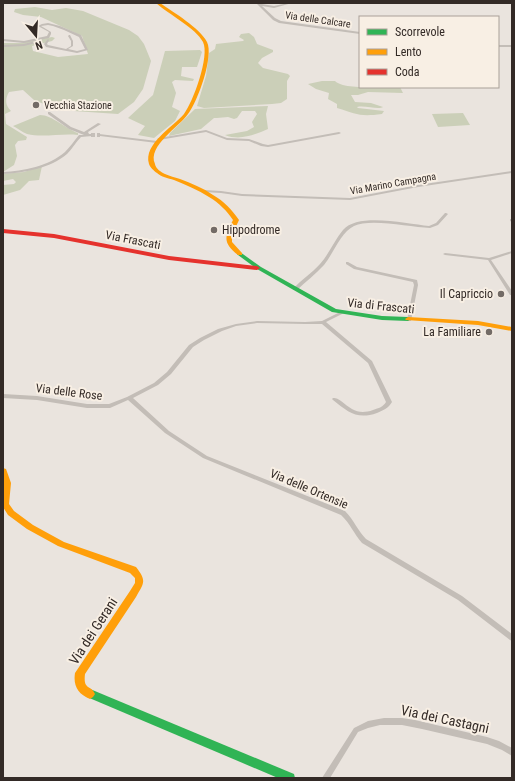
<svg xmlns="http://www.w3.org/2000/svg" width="515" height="781" viewBox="0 0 515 781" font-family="'Roboto Condensed',sans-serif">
<rect width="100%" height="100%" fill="#eae4de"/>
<!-- green -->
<g fill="#cbcfb8">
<path d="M35 7 52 10 66 8 83 11 129 30 138 36 144 44 151 61 143 89 134 102 118 114 59 110 34 100 23 90 9 92C5 99 5 105 11 111L5 114 6 124 27 137 26 140 18 141 15 145 17 156 14 165 3 172V43H20L52 37 55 38 52 41 32 46 33 51 58 57 88 54 82 36 41 17 23 15 14 12 15 9Z"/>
<path d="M249 33 254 37 257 44 273 50V52L262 58 258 63 263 68 288 74 290 76 287 81V99L281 103 272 104 204 108 197 106 206 76 209 53 215 49 216 44 243 41 244 40 239 37 241 34Z"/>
<path d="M200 50 202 52 197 67H182L181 76 194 79 193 81 175 80 172 82 176 93 172 107 180 111 175 121 154 138 138 135 145 126 128 118 153 95 165 51Z"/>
<path d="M322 81H335C343 90 387 87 400 87L403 93 368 92 358 95H351L355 102 371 103 383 107C378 110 365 105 357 107L358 108 384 111 382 114C359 117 357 114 337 108V104L328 99 329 93 316 89 308 84Z"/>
<path d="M268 106 266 114 268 129C254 135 240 141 225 135L247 131 254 127 252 122 257 114 255 111H242L237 118 234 119 228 117 217 118H214L201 129 169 136 170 133 195 109Z"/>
<path d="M463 113 470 125 438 127 432 114Z"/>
<path d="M40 115C52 115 66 129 78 133V135C61 133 43 138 27 134 22 132 17 128 13 126Z"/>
<path d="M42 166 39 180 29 181 20 190 3 195V185L14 184 16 182 13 179 3 181V174L24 172Z"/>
</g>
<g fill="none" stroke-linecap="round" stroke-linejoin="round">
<!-- street-tunnel -->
<path stroke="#c5bfb9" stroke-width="4" stroke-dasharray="4 2" stroke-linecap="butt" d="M91 135H100"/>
<!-- street -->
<g fill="#c3bdb7" fill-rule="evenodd">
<path d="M211 3H232L231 4H212Z"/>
<path d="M256 3 274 6 288 3H292L274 8 262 6 275 18 281 21 360 32V34L279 23 273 20Z"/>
<path d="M48 23 60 26 81 35 88 50 77 53 46 47 44 44 48 39 49 40 47 44 48 45 66 49 71 46V41L68 36 69 35H70L73 41V46L68 49 77 51 85 49 79 37 64 30 53 26 48 25 41 26 51 32V34L49 38 24 43 3 41V39L24 41 47 36 49 32 38 26 42 24Z"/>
<path d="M35 41 36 42V43L24 46 3 47V45L24 44Z"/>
<rect x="498" y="45" width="14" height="2"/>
<path d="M48 112H50L71 127 84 132 98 123 101 124 88 132 89 134H92V136L81 137C76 142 72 149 67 154 51 168 23 173 3 174V172C23 171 49 166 65 152 70 147 74 141 79 135H84L69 129 48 114Z"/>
<path d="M206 130 227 138 249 139 263 144 268 145 339 132 341 133 339 134 268 147 261 146 249 141 227 140 206 132 159 140 157 139 159 138Z"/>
<path d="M99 134 157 141 159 142 157 143 100 136H99Z"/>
<path d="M512 171V173L418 187 350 200 242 196 221 193 204 192 202 191 204 190 221 191 242 194 350 198 418 185Z"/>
<path d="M445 213H446L448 214 438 225 430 228C410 227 370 218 354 226 341 232 333 254 324 265 316 274 305 282 297 290H293V289C301 280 312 273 320 264 329 254 334 241 343 230 358 212 408 224 429 226L436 223Z"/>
<path d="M510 219H512V222L510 221Z"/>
<path d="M512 251V253L491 260 512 291V295H510L488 260 445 255 443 254 445 253 489 258Z"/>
<path d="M346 262H348L357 267 417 280 418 285 411 321H407V320L414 285 413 282 354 269 346 264Z"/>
<path d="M340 312H344V313L326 322 372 361 392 402C388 409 383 410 377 413 357 420 348 412 333 400L332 399 333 398C337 398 338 399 341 401 352 410 359 415 373 410 379 408 383 407 386 402L368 363 322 324H305L257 323 236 326 222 331 204 340 193 347 171 374 158 385 133 398 169 431 207 456 345 511C354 520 358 531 366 539L462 596 512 634V641L510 640 458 600 362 543C354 534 350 523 341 515L203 458 165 433 128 400 110 408H87L37 400 3 398V394L37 396 87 404H109L127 397 154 383 167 372 189 345 200 338 218 329 236 324 257 321 305 322 322 321Z"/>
<path d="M384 718H402L415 720 487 737 499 741 512 748V756L502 750 487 744 422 729 402 725H380L368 728 358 732 330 778H322L354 728 368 721Z"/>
</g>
<!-- fast -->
<g fill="#30b455" fill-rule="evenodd">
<path d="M240 252 261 267 336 309 382 316 408 317 411 319 408 321 382 320 332 312 257 269 238 255 237 254Z"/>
<path d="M90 689 294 774 295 778H278L87 697 85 694 87 691Z"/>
</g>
<!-- slow -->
<g fill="#ff9f0a" fill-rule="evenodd">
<path d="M156 3H160C173 12 200 28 207 42 214 56 198 101 188 114 179 127 147 146 155 164 155 166 158 170 160 171 165 175 174 177 180 179 191 183 203 188 213 195 224 201 232 210 239 220L232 235V242L242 253V255H238C222 242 225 237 233 220 227 211 219 203 209 197 198 190 186 185 174 180 168 178 161 177 157 173 154 171 150 167 149 164 143 144 173 127 184 114 193 102 210 56 203 42 196 28 168 14 156 3Z"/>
<path d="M408 317 478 321 512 327V331L478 325 406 320 405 319Z"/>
<path d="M3 468 6 469 11 483 9 504 14 511 33 525 64 542 136 567C147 581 144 583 136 597L85 674C83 691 91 684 95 694L93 697 90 699C78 694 73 686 75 673L130 591 135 583V578L130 573 58 546 27 529 8 515 3 507Z"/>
</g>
<!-- jam -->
<path fill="#e5322d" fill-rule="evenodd" d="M3 229 54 234 169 256 257 266 260 268 257 270 169 260 54 238 3 233Z"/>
</g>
<!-- markers -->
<g fill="#736b66" stroke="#f8efe4" stroke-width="1.5">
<circle cx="36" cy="105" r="4"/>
<circle cx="214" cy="230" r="4"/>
<circle cx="501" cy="294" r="4"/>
<circle cx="489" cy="332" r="4"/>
</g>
<g text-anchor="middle" stroke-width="4" stroke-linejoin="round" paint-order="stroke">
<!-- far-street labels -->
<g font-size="10" fill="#332a26" stroke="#f8efe4">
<text transform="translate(318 19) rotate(8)" y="4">Via delle Calcare</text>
<text transform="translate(393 183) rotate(-10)" y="4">Via Marino Campagna</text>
</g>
<!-- far-poi labels -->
<g font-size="10" fill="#332a26" stroke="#f8efe4" text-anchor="start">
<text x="44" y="109">Vecchia Stazione</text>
</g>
<!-- poi labels -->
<g font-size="12" fill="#332a26" stroke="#f8efe4" text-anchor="end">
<text x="222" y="234" text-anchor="start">Hippodrome</text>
<text x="493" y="298">Il Capriccio</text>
<text x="481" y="336">La Familiare</text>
</g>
<!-- street labels -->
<g font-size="12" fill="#332a26" stroke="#f8efe4">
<text transform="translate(133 240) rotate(11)" y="4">Via Frascati</text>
<text transform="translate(381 306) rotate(6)" y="4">Via di Frascati</text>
<text transform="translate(69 392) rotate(7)" y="4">Via delle Rose</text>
<text transform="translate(309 489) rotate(23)" y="4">Via delle Ortensie</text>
</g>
<!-- near-street labels -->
<g font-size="14" fill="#332a26" stroke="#f8efe4">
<text transform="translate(93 631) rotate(-57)" y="5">Via dei Gerani</text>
<text transform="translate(445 719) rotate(12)" y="5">Via dei Castagni</text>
</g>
</g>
<!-- border -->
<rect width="515" height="781" fill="none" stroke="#332a26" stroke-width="8"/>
<!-- legend -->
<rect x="359" y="16" width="140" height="72" fill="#f8efe4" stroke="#a9a098"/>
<rect x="367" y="29" width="20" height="6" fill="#30b455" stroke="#a9a098"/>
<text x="395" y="36" font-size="12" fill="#332a26">Scorrevole</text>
<rect x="367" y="49" width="20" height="6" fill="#ff9f0a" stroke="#a9a098"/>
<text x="395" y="56" font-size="12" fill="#332a26">Lento</text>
<rect x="367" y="69" width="20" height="6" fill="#e5322d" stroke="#a9a098"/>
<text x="395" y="76" font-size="12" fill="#332a26">Coda</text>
<!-- north arrow -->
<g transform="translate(36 36) rotate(162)" stroke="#f8efe4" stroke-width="3" paint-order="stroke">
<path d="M0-3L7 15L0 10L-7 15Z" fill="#332a26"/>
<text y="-6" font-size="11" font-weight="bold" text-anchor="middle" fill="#332a26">N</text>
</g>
</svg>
